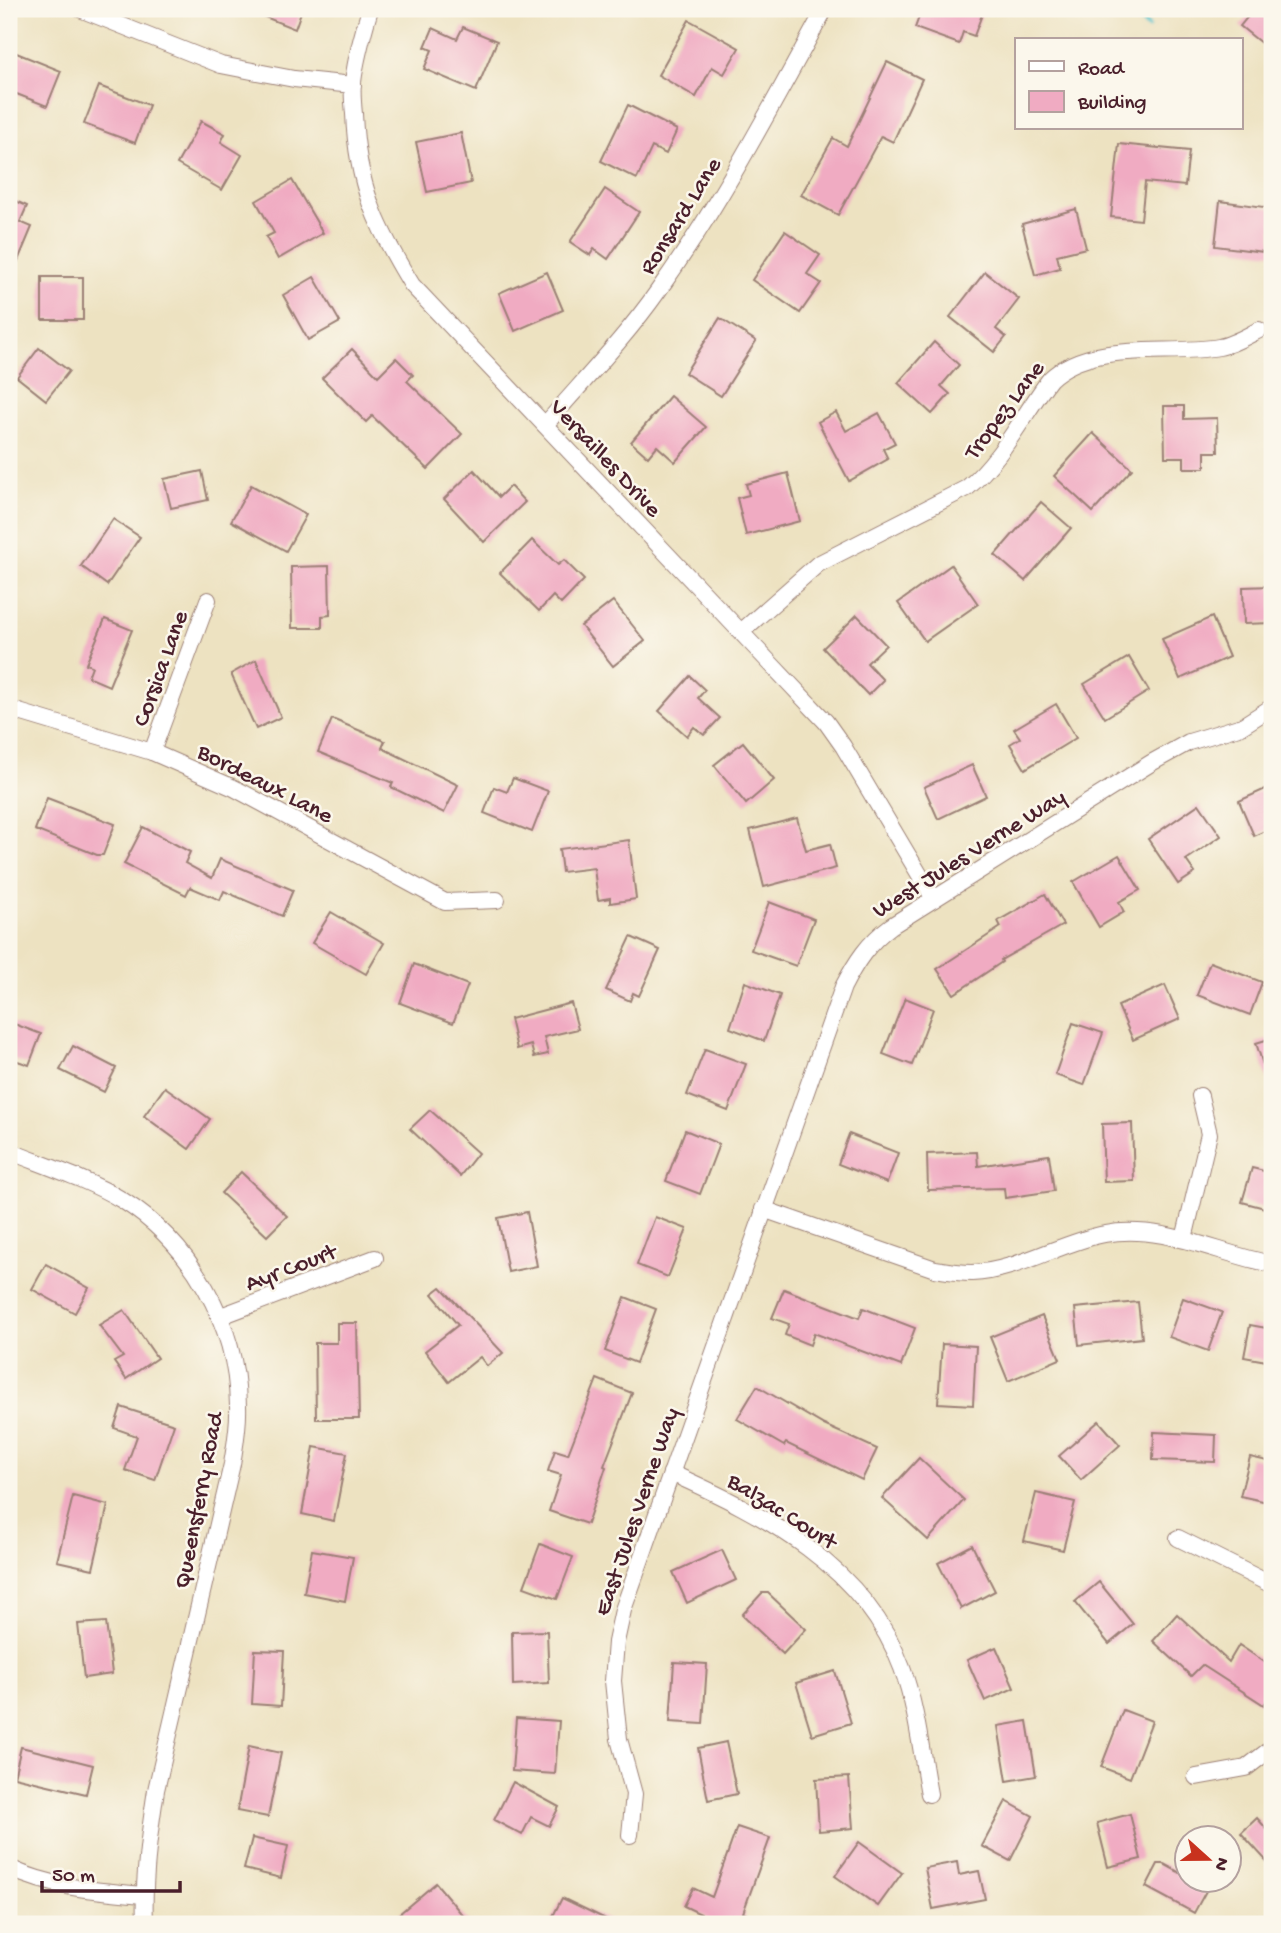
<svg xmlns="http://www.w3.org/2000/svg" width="1281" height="1933" viewBox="0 0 1281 1933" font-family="'Gochi Hand',sans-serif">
<rect width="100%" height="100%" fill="#fbf7ec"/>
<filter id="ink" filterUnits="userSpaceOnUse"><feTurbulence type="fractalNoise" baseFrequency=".0143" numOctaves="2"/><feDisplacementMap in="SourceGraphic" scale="14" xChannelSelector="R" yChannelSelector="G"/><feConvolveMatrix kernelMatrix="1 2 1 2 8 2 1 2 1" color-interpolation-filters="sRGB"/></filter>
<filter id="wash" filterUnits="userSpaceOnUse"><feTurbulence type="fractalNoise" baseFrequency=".00686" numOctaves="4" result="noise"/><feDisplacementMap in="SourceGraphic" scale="28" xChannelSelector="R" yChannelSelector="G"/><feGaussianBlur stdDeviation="1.57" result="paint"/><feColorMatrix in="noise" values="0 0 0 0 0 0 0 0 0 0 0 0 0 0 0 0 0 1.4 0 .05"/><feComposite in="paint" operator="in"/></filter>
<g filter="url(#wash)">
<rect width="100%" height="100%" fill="#ede2c1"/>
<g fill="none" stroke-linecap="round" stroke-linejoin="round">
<!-- stream -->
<path stroke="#57c4cd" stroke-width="5" d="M1131 9 1148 27"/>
</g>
<g id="blocks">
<!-- building -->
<g fill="#f0abc2">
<path d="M245 9H302L295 29Z"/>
<path d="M922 9H984L974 36 963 32 959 44 915 28Z"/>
<path d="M1254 9H1272V52L1240 26Z"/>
<path d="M689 20 739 48 724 74 712 67 696 97 658 75Z"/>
<path d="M463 27 497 41 476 91 424 69 432 50 425 47 433 28 457 39Z"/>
<path d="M9 50 61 71 47 106 9 91Z"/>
<path d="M887 62 922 79 893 142 881 136 838 215 801 195 833 138 847 146Z"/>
<path d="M99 86 149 105 135 143 84 124Z"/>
<path d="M628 105 677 130 666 154 652 147 637 179 601 161Z"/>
<path d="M201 121 225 134 221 142 242 155 222 190 177 164Z"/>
<path d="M461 133 471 183 427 192 416 142Z"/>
<path d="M1119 144 1189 151 1185 186 1145 182 1141 220 1111 217Z"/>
<path d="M292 180 323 233 278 259 266 237 274 233 256 201Z"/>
<path d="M605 189 639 212 608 259 594 249 590 255 570 242Z"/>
<path d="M9 198 27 206 20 222 32 227 9 282Z"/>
<path d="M1220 201 1272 208V253L1215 246Z"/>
<path d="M1076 209 1086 248 1057 255 1060 268 1035 275 1022 224Z"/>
<path d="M785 231 820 255 807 274 821 283 800 313 752 280Z"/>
<path d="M547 272 563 310 515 331 499 293Z"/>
<path d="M985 272 1019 299 996 329 1006 337 994 352 950 317Z"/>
<rect x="42" y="277" width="41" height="43"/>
<path d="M314 277 340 322 308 340 283 295Z"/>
<path d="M720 318 756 341 721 396 685 373Z"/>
<path d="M934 342 959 365 941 386 950 394 932 414 898 383Z"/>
<path d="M39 348 69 371 46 400 17 377Z"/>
<path d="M352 349 378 376 396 358 413 375 407 381 462 434 428 469 372 416 366 422 322 378Z"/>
<path d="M670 396 706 427 675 462 657 446 648 457 631 442Z"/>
<path d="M1164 406H1184V419L1217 418 1218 452H1205V468H1184V457H1165Z"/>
<path d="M836 412 846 431 879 413 895 443 883 449 888 459 849 481 818 422Z"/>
<path d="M1093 433 1132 469 1093 512 1054 476Z"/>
<path d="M474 470 499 497 510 486 525 502 484 542 444 499Z"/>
<path d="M202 471 208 500 171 508 164 479Z"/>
<path d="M788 473 800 521 746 535 737 498 749 495 746 484Z"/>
<path d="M251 485 306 515 286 551 231 521Z"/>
<path d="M1041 502 1071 528 1025 581 995 555Z"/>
<path d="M113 519 140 537 107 585 81 566Z"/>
<path d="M532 540 558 565 564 560 584 580 561 604 553 596 539 611 500 573Z"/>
<path d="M951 565 978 604 925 641 898 603Z"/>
<path d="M329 566 330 615 322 616V628H292L291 567Z"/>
<path d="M1272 586V623L1244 624 1243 587Z"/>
<path d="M613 601 645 641 613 666 581 626Z"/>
<path d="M857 615 886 645 867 663 883 680 868 695 823 648Z"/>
<path d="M1212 617 1229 657 1180 679 1162 639Z"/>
<path d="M105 619 132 630 109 686 88 677 92 666 86 664Z"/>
<path d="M1129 657 1149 691 1105 718 1084 684Z"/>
<path d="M256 660 281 717 256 729 231 674Z"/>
<path d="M690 676 705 690 698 698 720 718 704 735 694 727 687 736 659 711Z"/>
<path d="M1056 704 1076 738 1025 769 1010 744 1020 738 1014 729Z"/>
<path d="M332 719 385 741 382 748 458 785 444 813 391 787 393 783 318 752Z"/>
<path d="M743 742 774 780 746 804 714 765Z"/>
<path d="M972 765 986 796 938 819 924 787Z"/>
<path d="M513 778 548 791 532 832 484 813 494 787 507 792Z"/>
<path d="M1272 786V828L1254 836 1239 801Z"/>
<path d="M47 798 115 824 103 855H97L35 830Z"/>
<path d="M1199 804 1221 836 1186 860 1195 873 1178 884 1148 839Z"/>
<path d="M797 818 806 850 830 844 836 868 764 887 750 830Z"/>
<path d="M143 827 190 852 185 863 212 878 220 859 293 890 282 916 224 891 220 900 190 887 186 895 124 864Z"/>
<path d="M629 840 636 899 610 903V898L598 900 594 868 562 872 559 849Z"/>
<path d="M1119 855 1140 890 1119 902 1124 912 1099 927 1073 882Z"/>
<path d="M1045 894 1063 925 1001 960 1002 962 954 994 937 969 1001 927 998 921Z"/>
<path d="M769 902 814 919 796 966 751 950Z"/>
<path d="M331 912 384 943 366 974 312 943Z"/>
<path d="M631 937 660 950 639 996 633 993 630 1001 606 990Z"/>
<path d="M1210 962 1262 982 1250 1015 1197 995Z"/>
<path d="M414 964 468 985 453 1023 400 1003Z"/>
<path d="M745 982 780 995 764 1041 730 1028Z"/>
<path d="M1165 985 1180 1019 1133 1040 1118 1006Z"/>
<path d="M905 998 933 1009 912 1065 883 1054Z"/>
<path d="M571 1003 578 1029 544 1037 548 1054 534 1057 531 1045 517 1049 510 1019Z"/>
<path d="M9 1022 41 1034 29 1065 9 1058Z"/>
<path d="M1073 1023 1103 1033 1084 1085 1055 1075Z"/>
<path d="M1272 1038V1083H1269L1256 1043Z"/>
<path d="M73 1046 116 1068 104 1092 60 1070Z"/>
<path d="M705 1049 746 1064 728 1111 687 1095Z"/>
<path d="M165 1087 210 1119 189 1149 144 1116Z"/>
<path d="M430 1110 478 1153 460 1176 410 1129Z"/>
<path d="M1132 1123 1134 1181 1104 1182 1102 1124Z"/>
<path d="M685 1130 719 1144 700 1194 666 1181Z"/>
<path d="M849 1134 898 1153 887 1183 838 1164Z"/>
<path d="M977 1152 978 1166 1049 1155 1054 1191 1005 1198 1004 1188 928 1190 927 1154Z"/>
<path d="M1252 1168 1272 1173V1210L1242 1202Z"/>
<path d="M241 1172 287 1216 267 1236 221 1193Z"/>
<path d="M527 1212 537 1266 508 1272 498 1218Z"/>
<path d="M655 1217 687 1229 668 1277 637 1265Z"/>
<path d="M46 1264 89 1288 75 1313 32 1289Z"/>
<path d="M441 1287 503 1353 487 1366 480 1357 449 1382 425 1351 458 1325 432 1294Z"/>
<path d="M784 1289 859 1318 863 1308 915 1328 901 1366 814 1333 810 1345 785 1335 789 1324 772 1318Z"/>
<path d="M625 1297 656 1309 636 1363 605 1351Z"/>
<path d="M1183 1298 1222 1312 1208 1351 1169 1337Z"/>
<path d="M1138 1302 1142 1338 1079 1345 1075 1308Z"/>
<path d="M124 1310 157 1358 126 1379 114 1362 123 1357 99 1325Z"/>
<path d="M1042 1316 1060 1359 1008 1381 990 1337Z"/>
<path d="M337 1323H357L359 1419H316L315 1343H337Z"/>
<path d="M1250 1325 1272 1329V1362L1244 1357Z"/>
<path d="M942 1344 976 1346 973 1405 938 1403Z"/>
<path d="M597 1379 632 1393 604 1466 606 1467 587 1524 549 1511 561 1475 548 1471 555 1450 568 1454Z"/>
<path d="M757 1386 824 1425 877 1449 862 1480 786 1443 784 1446 737 1419Z"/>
<path d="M121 1407 174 1424 155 1480 125 1470 137 1436 114 1428Z"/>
<path d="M1099 1421 1120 1445 1081 1480 1059 1456Z"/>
<path d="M1154 1432 1216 1435 1215 1462 1153 1460Z"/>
<path d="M314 1447 347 1453 334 1521 302 1514Z"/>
<path d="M1250 1457 1272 1462V1503L1240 1496Z"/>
<path d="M919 1458 964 1500 928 1540 882 1498Z"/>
<path d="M1036 1493 1075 1502 1063 1550 1024 1541Z"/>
<path d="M73 1496 108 1505 93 1569 57 1561Z"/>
<path d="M540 1544 573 1557 557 1599 524 1587Z"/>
<path d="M972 1545 995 1591 961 1609 938 1563Z"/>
<path d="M312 1550 353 1557 345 1601 304 1593Z"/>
<path d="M722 1550 736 1580 687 1603 673 1572Z"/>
<path d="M1099 1582 1133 1624 1109 1644 1075 1602Z"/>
<path d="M762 1593H768L806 1629 783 1654 742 1615Z"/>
<path d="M1177 1614 1229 1662 1239 1645 1272 1667V1692L1264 1705 1202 1665 1191 1676 1153 1641Z"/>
<path d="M106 1622 112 1674 84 1678 78 1624Z"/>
<path d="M547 1631 549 1683 513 1685 512 1632Z"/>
<path d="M996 1647 1014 1688 985 1701 967 1660Z"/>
<path d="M255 1650 284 1651 281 1706 252 1704Z"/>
<path d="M674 1662 707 1664 703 1724 670 1722Z"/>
<path d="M835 1671 851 1723 812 1735 796 1683Z"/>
<path d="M1123 1710 1152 1721 1130 1778 1101 1767Z"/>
<path d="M516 1718 559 1721 555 1774 512 1771Z"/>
<path d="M1027 1721 1036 1776 1007 1781 998 1726Z"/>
<path d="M726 1742 737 1794 708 1800 698 1748Z"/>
<path d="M249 1746 281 1753 268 1817 237 1811Z"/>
<path d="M21 1747 93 1765 86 1794 14 1777Z"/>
<path d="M849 1777 853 1828 819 1831 816 1779Z"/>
<path d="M513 1782 559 1807 549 1826 531 1817 522 1835 494 1820Z"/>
<path d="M1006 1801 1033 1816 1010 1861 982 1846Z"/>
<path d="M1130 1814 1141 1859 1108 1867 1097 1823Z"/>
<path d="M1257 1818 1272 1835V1867L1241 1833Z"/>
<path d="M737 1827 770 1838 743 1913 746 1914 741 1924H703L707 1917 684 1906 693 1888 712 1897Z"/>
<path d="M252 1838 288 1846 281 1878 244 1869Z"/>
<path d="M859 1842 902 1873 878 1906 835 1876Z"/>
<path d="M957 1862 959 1875 979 1871 985 1899 933 1909 925 1868Z"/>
<path d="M1158 1864H1164L1186 1876V1880H1212L1194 1913 1146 1887Z"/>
<path d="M436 1883 470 1924H387Z"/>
<path d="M562 1898 616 1924H549Z"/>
</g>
</g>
</g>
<g filter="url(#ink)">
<use href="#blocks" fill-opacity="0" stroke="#9c8076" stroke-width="2"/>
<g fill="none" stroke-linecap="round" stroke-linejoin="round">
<defs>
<g id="minor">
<path d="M80 9 221 65 294 79 353 85"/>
<path d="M370 9C363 33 356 57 353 82 352 92 353 104 354 114 357 185 376 226 412 285L826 722 843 746 934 899"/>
<path d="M545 425C583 381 625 338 658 291 720 204 770 109 821 16L822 9"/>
<path d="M741 632 818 564 967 488C1002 459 1023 415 1050 379 1090 340 1167 356 1219 347 1232 345 1247 336 1259 330"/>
<path d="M9 709 152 752 234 788 445 902 497 900"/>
<path d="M152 752 208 600"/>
<path d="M9 1151C46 1166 87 1179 122 1200 192 1244 237 1324 238 1406 239 1426 235 1445 232 1464L156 1790C149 1835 143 1879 145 1924"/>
<path d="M763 1209 935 1269C947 1271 959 1273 972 1273 1018 1271 1061 1242 1105 1234 1162 1223 1218 1254 1272 1264"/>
<path d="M1184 1239 1209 1134 1200 1096"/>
<path d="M221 1316 375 1258"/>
<path d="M671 1473C765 1515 865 1566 902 1668 917 1708 921 1752 929 1794"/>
<path d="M1178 1538 1272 1585"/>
<path d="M1196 1777 1246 1768 1272 1748"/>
<path d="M630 1835 634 1794 619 1739 613 1681 616 1642 623 1610 843 987C856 962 868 943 891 926L1151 763 1189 742 1242 726 1272 707"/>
<path d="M9 1868C52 1888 97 1891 144 1895"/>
</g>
</defs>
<!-- minor casing -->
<use href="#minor" stroke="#9c8076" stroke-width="18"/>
<!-- minor -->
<use href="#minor" stroke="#fff" stroke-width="16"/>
</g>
</g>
<g text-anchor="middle" stroke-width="5" stroke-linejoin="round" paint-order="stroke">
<!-- street labels -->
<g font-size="24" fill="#4a1f2b" stroke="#fbf7ec">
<text transform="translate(679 215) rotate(-58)" y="8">Ronsard Lane</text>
<text transform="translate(1003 409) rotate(-53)" y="8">Tropez Lane</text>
<text transform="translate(607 457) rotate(47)" y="8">Versailles Drive</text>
<text transform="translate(159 668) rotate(-70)" y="8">Corsica Lane</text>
<text transform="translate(266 782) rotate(27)" y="8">Bordeaux Lane</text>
<text transform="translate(968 852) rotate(-32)" y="8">West Jules Verne Way</text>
<text transform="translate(290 1266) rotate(-21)" y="8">Ayr Court</text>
<text transform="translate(197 1500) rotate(-79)" y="8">Queensferry Road</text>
<text transform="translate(783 1510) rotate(32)" y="8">Balzac Court</text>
<text transform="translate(635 1511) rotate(-71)" y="8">East Jules Verne Way</text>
</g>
</g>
<!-- margin -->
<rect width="1281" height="1933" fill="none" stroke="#fbf7ec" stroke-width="35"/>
<!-- legend -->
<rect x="1015" y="38" width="228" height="91" fill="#fbf7ec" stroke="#b4a19f" stroke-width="2"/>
<rect x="1029" y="61" width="35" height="10" fill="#ffffff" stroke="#b4a19f" stroke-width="2"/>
<text x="1078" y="74" font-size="21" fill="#4a1f2b">Road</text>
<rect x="1029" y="91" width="35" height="21" fill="#f0abc2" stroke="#b4a19f" stroke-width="2"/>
<text x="1078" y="108" font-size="21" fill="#4a1f2b">Building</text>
<!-- north arrow -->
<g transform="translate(1208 1859) rotate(111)"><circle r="33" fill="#fbf7ec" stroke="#b4a19f" stroke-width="2"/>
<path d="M0-5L12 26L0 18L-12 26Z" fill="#c8321e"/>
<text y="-10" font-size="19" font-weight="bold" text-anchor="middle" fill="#4a1f2b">N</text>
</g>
<!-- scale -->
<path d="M42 1881v10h138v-10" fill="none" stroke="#4a1f2b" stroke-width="3.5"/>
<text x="52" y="1881" font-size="21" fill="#4a1f2b" stroke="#fbf7ec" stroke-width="5" paint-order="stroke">50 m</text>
</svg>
